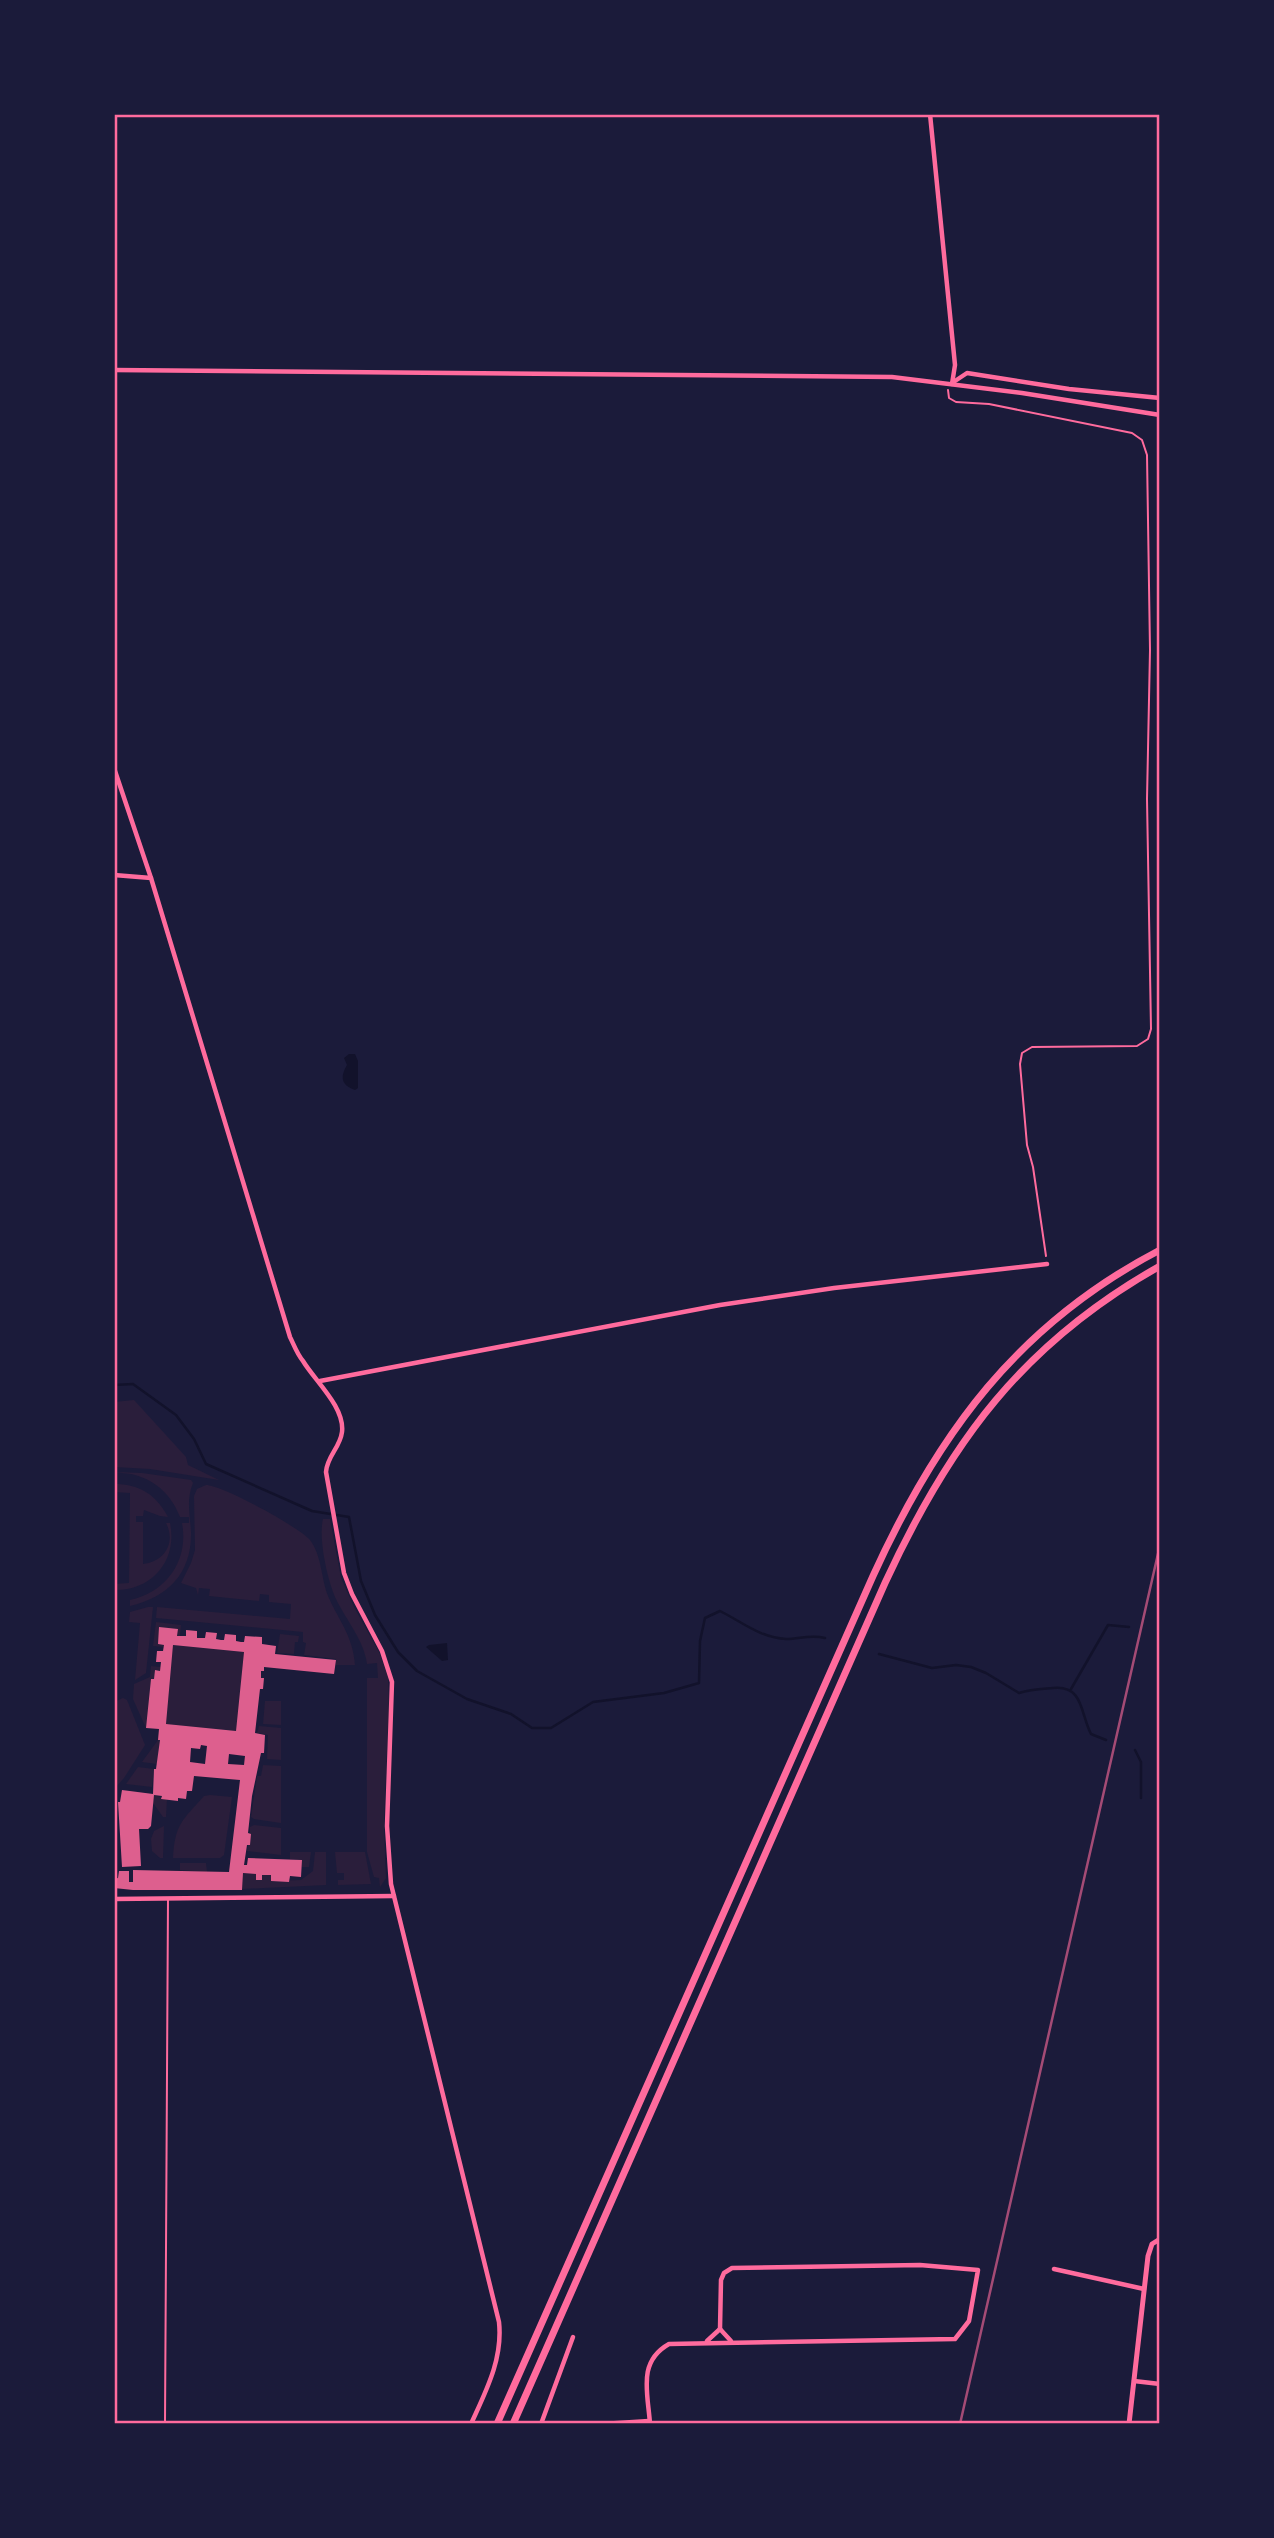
<svg xmlns="http://www.w3.org/2000/svg" width="1274" height="2538" viewBox="0 0 1274 2538" font-family="'DejaVu Sans',sans-serif">
<rect width="100%" height="100%" fill="#1b1b3a"/>
<!-- green -->
<g fill="#2a1e3b">
<path d="M134 1400 186 1457 188 1465 219 1480 150 1469 114 1467V1402Z"/>
<path d="M114 1472 142 1473 191 1480 193 1483C186 1500 190 1514 191 1532 192 1573 168 1597 130 1606V1600C167 1592 189 1560 182 1523H189V1517H180C172 1496 157 1481 135 1475 128 1473 119 1473 114 1472Z"/>
<path d="M114 1484C139 1484 156 1494 168 1517L160 1516 144 1510 143 1516H136V1522H143V1564C165 1562 176 1542 166 1523H170C178 1560 152 1591 114 1590V1584L129 1583 130 1493 114 1492Z"/>
<path d="M206 1485C222 1485 299 1527 310 1540 322 1556 321 1578 328 1596 339 1621 353 1636 355 1665H336V1659L304 1655 306 1643 303 1642V1632L156 1618 157 1607 290 1619 291 1604 269 1602V1595L260 1594 259 1601 209 1596 210 1589 199 1588 198 1595 196 1588 181 1583 191 1563 195 1550 194 1496 197 1489Z"/>
<path d="M323 1519H330L341 1578 354 1607 379 1652 388 1677 389 1701 384 1825 386 1878 380 1887 379 1878 374 1877 367 1852V1678H378L377 1663 367 1664C364 1640 346 1620 336 1599 328 1582 318 1539 323 1519Z"/>
<path d="M148 1607H153L146 1673 135 1680 140 1623 129 1622 130 1612Z"/>
<path d="M156 1622 181 1625 180 1636H177L178 1629 160 1628 158 1644 164 1645V1647L153 1646Z"/>
<path d="M280 1634 299 1636 298 1642H295L294 1654 277 1653Z"/>
<path d="M173 1645 244 1652 236 1731 166 1724Z"/>
<path d="M151 1666 161 1667 160 1671 155 1670 154 1679H151L146 1728 133 1699 134 1684 150 1677Z"/>
<path d="M123 1698 127 1700 145 1745 124 1778 114 1789V1702Z"/>
<path d="M265 1701H281V1725L263 1724Z"/>
<path d="M259 1726 281 1728V1760L267 1759 268 1735 257 1733Z"/>
<path d="M158 1740H160L157 1764 142 1762Z"/>
<path d="M263 1765 281 1766V1823L254 1819 251 1817 257 1776H261Z"/>
<path d="M138 1767 154 1769 152 1787 126 1784Z"/>
<path d="M154 1795 167 1799 166 1817H163L153 1803Z"/>
<path d="M210 1795 232 1797 224 1855 220 1858H173C175 1824 182 1821 204 1796Z"/>
<path d="M254 1825 281 1828V1855L247 1851 248 1845H250V1827Z"/>
<path d="M164 1826 163 1858H160L152 1851 151 1839 154 1831Z"/>
<path d="M290 1852H311L309 1867H302V1860L290 1859Z"/>
<path d="M315 1852H326V1885L242 1889 243 1873 256 1874V1880H262V1875H271V1881L301 1880 313 1871Z"/>
<path d="M335 1852H365L371 1884 338 1885V1880H344V1873H337Z"/>
<path d="M180 1863H206L207 1872 180 1870Z"/>
</g>
<!-- water -->
<g fill="#12122b">
<path d="M349 1054H355L358 1061V1088L355 1090C341 1085 340 1077 347 1065L344 1058Z"/>
<path d="M447 1643 448 1660 442 1661 426 1647 429 1645Z"/>
</g>
<g fill="none" stroke-linecap="round" stroke-linejoin="round">
<!-- stream -->
<g stroke="#12122b" stroke-width="2.5">
<path d="M114 1385 133 1384 176 1415 194 1439 206 1464 312 1511 349 1517 361 1581 375 1615 398 1652 417 1671 467 1699 511 1714 532 1728H551L593 1702 664 1693 699 1683 700 1641 705 1618 720 1611C742 1622 761 1638 786 1639 800 1639 810 1634 825 1638"/>
<path d="M879 1654 932 1668 956 1665 971 1667 986 1673 1019 1693C1031 1689 1040 1689 1053 1688 1084 1685 1080 1713 1091 1734L1106 1740"/>
<path d="M1071 1689 1108 1625 1129 1627"/>
<path d="M1135 1750 1141 1762V1798"/>
</g>
</g>
<!-- building -->
<path fill="#dd5f8e" fill-rule="evenodd" d="M159 1627 178 1629 177 1636H186V1630L197 1631V1638H205L206 1632 217 1633 216 1639 221 1640H224L225 1634 236 1635V1641L241 1642H244L245 1636 262 1637V1644L276 1646 275 1654 336 1660 334 1674 264 1667V1671H261V1678H264L263 1689H260L255 1733 265 1735 264 1753H261L252 1796 248 1833 251 1834 250 1845H247L244 1865H247L248 1858 302 1860 301 1877 290 1876 289 1882 271 1881V1875H262V1880H256V1874L243 1873 242 1890H133L114 1888V1879L118 1878 119 1871H129V1882H133V1870L229 1872 240 1780 194 1776 192 1791H187L186 1799 178 1798V1801L161 1799 162 1796 154 1795 151 1826 148 1829H139L141 1866 122 1867 118 1802H120L122 1790 153 1794 154 1769H156L160 1740H158L159 1729 146 1728 151 1679H154L155 1670 160 1671 161 1662H156L157 1651H163L164 1645 158 1644ZM173 1645 244 1652 236 1731 166 1724ZM201 1745 207 1746 205 1764 190 1762 191 1748 200 1749ZM229 1754 245 1756 244 1765 228 1764Z"/>
<g fill="none" stroke-linecap="round" stroke-linejoin="round">
<!-- path -->
<path stroke="#ff6b9d" stroke-width="2" d="M948 390 949 398 956 402 989 404 1132 433 1142 440 1147 455 1150 650 1147 799 1151 1029 1148 1039 1137 1046 1032 1047 1022 1053 1020 1064 1027 1145 1033 1167 1046 1256"/>
<!-- service -->
<path stroke="#ff6b9d" stroke-width="2" d="M165 2424 168 1899"/>
<!-- minor -->
<g stroke="#ff6b9d" stroke-width="4.5">
<path d="M930 114 955 365 952 384"/>
<path d="M114 370 892 377 1022 393 1160 415"/>
<path d="M952 383 967 373 1069 389 1160 398"/>
<path d="M114 768 151 878"/>
<path d="M114 875 151 878 290 1337C294 1345 297 1354 303 1361 315 1381 345 1407 342 1432 340 1448 327 1456 326 1472L344 1573 352 1594 382 1651 392 1682 387 1826 391 1884 499 2322C503 2359 486 2391 471 2424"/>
<path d="M320 1381 720 1305 834 1288 1047 1264"/>
<path d="M114 1899 394 1896"/>
<path d="M1054 2269 1144 2289"/>
<path d="M720 2329 731 2341"/>
<path d="M707 2341 720 2329"/>
<path d="M1134 2381 1160 2384"/>
<path d="M541 2424 573 2337"/>
<path d="M602 2424 649 2421"/>
<path d="M650 2424C648 2393 637 2362 669 2344L955 2339 969 2321 978 2270 920 2265 732 2268 724 2273 721 2280 720 2329"/>
</g>
<!-- tertiary -->
<path stroke="#ff6b9d" stroke-width="5" d="M1129 2424 1148 2256 1152 2244 1160 2239"/>
<!-- trunk -->
<g stroke="#ff6b9d" stroke-width="7">
<path d="M497 2424 873 1576C938 1433 1018 1324 1160 1250"/>
<path d="M513 2424 885 1583C950 1442 1023 1343 1160 1266"/>
</g>
<!-- rail -->
<path stroke="#a44b75" stroke-width="2.5" d="M960 2424 1160 1545"/>
</g>
<!-- border -->
<rect width="1274" height="2538" fill="none" stroke="#1b1b3a" stroke-width="231"/>
<rect x="116" y="116" width="1042" height="2306" fill="none" stroke="#ff6b9d" stroke-width="2.5"/>
</svg>
